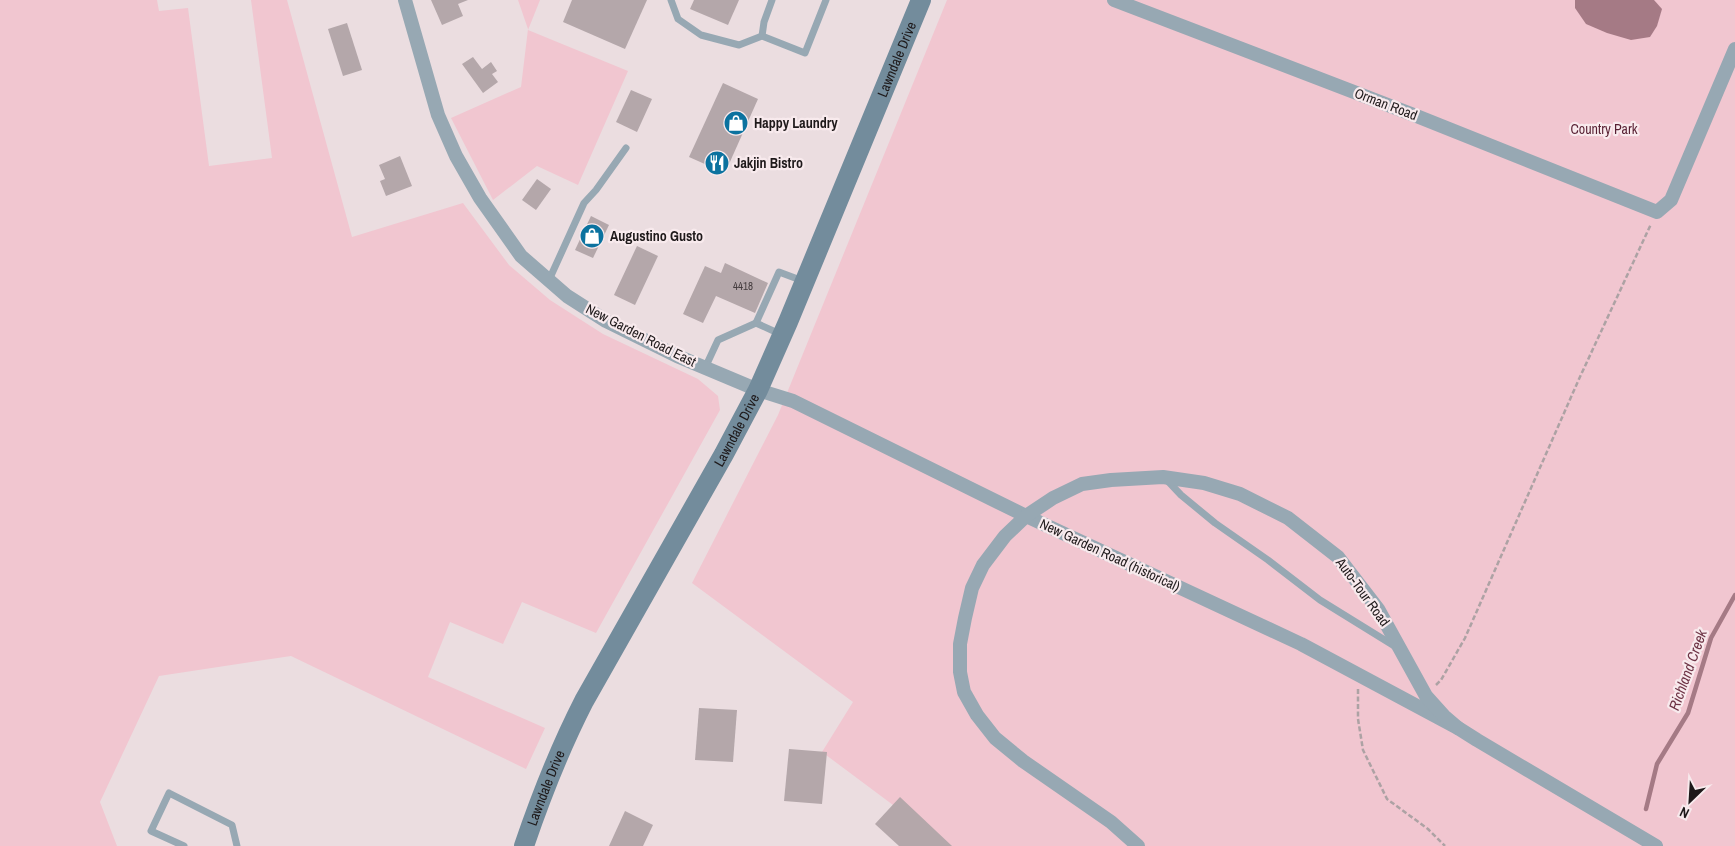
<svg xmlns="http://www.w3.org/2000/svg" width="1735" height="846" viewBox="0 0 1735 846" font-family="'Archivo Narrow',sans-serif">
<rect width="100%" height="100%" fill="#ebdde0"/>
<!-- green -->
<g fill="#f1c6d0">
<path d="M0 0H157L159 11 188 8 209 166 272 158 251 0H287L352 237 463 203 509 265 550 300 603 334 698 379 718 396 720 410 596 633 522 602 503 644 450 622 428 677 545 728 526 769 291 656 159 676 100 802 117 846H0Z"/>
<path d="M518 0H540L528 30 628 71 578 185 537 166 493 200 451 118 521 87 528 29Z"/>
<path d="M947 0H1735V846H948L822 752 853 702 692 583 778 415Z"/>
</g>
<!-- water -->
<path fill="#a57a85" d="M1575 0H1654L1662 9 1657 26 1650 37 1631 40 1607 33 1586 24 1575 8Z"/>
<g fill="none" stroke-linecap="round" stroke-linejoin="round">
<!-- stream -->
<path stroke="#a57a85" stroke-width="4.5" d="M1646 809 1657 764 1688 713 1711 638 1735 595"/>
</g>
<!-- building -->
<g fill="#b4a7aa">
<path d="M431 0H468L458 4 463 16 442 25Z"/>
<path d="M572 0H647L625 49 563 22Z"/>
<path d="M694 0H739L728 25 690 9Z"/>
<path d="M347 23 362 70 343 76 328 29Z"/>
<path d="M473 57 482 69 491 62 497 71 492 74 498 82 483 93 462 64Z"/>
<path d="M723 83 758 99 725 173 689 157Z"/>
<path d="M631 90 652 99 637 132 616 122Z"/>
<path d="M400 156 412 186 386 196 380 181 385 179 379 165Z"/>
<path d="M537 179 551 189 536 210 522 200Z"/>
<path d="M591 216 609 225 593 258 575 250Z"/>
<path d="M637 246 658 256 635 305 614 295Z"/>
<path d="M725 263 768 283 755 313 716 296 703 323 683 314 705 266 721 273Z"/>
<path d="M699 708 737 710 733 762 695 760Z"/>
<path d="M789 749 827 752 822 804 784 801Z"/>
<path d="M900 797 952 846H899L875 824Z"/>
<path d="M625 811 653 825 643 846H609Z"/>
</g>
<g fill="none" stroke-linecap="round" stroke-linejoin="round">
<!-- path -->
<g stroke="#ada2a4" stroke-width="2.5" stroke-dasharray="5 2.5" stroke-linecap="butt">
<path d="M1436 685 1441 680 1465 638 1579 379 1651 224"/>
<path d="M1358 689V719L1363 750 1387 799 1428 829 1445 846"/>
</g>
<!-- lane -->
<g stroke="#97a8b3" stroke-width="7">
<path d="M671 0 678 19 701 35 739 45 762 36 805 53 826 0"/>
<path d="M762 36 764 22 772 0"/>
<path d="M549 280 584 203 596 190 626 148"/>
<path d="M780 334 756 323 779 272 803 281"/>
<path d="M705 368 718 340 756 323"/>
<path d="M1165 478 1181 495 1215 523 1268 560 1320 600 1396 647"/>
<path d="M184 846 151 831 169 793 232 825 237 846"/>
</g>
<!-- street -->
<g stroke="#97a8b3" stroke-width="14">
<path d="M405 0 438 115 456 156 480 198 521 256 567 296 606 321 677 356 758 390 793 401 1026 516 1301 644 1458 728"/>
<path d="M1114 0 1419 117 1657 212 1671 200 1735 49"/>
<path d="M1138 846 1111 822 1023 761 995 738 977 715 964 692 960 672V644L965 618 972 588 983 565 1005 536 1026 516 1053 498 1082 484 1111 480 1163 477 1204 483 1240 494 1288 518 1338 557 1378 609 1426 696 1444 716 1458 728 1477 740 1656 846"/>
</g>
<!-- secondary -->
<path stroke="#738c9c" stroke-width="20" id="s1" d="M524 846C541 796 560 748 584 701L724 454 758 390 788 322 921 0"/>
</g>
<!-- icons -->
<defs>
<symbol id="shop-disc" viewBox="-11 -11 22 22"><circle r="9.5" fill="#0b729f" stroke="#f8eaed"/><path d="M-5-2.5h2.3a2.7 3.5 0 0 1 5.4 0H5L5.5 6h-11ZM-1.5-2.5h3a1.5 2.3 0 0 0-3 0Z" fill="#fff"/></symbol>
<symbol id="restaurant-disc" viewBox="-11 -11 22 22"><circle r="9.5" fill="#0b729f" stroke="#f8eaed"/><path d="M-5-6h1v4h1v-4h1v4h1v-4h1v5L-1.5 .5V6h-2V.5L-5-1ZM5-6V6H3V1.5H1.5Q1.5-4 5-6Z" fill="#fff"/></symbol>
</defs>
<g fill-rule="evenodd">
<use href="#shop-disc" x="722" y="109" width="28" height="28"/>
<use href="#restaurant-disc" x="703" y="149" width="28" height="28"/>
<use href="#shop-disc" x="578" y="222" width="28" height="28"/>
</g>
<g text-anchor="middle" stroke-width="4.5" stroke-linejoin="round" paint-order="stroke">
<!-- number labels -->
<g font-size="11" fill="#443c3e">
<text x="743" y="290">4418</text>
</g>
<!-- street labels -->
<g font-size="14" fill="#1e191a" stroke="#f8eaed">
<text dy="5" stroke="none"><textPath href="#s1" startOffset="872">Lawndale Drive</textPath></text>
<text transform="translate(1386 104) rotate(21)" y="5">Orman Road</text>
<text transform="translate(641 335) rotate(27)" y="5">New Garden Road East</text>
<text dy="5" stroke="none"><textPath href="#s1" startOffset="468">Lawndale Drive</textPath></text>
<text transform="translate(1110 555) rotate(25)" y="5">New Garden Road (historical)</text>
<text transform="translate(1363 592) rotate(54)" y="5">Auto-Tour Road</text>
<text dy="5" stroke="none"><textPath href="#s1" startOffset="62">Lawndale Drive</textPath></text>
</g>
<!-- poi labels -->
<g font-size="14" font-weight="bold" fill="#1e191a" stroke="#f8eaed" text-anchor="start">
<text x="754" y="128">Happy Laundry</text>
<text x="734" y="168">Jakjin Bistro</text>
<text x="610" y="241">Augustino Gusto</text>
</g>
<!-- park labels -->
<g font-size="14" fill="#571f32" stroke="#f8eaed">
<text x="1604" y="134">Country Park</text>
</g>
<!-- water labels -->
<g font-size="15" font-style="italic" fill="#6e3446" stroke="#f8eaed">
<text transform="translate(1688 670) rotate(-70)" y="5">Richland Creek</text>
</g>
</g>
<!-- north arrow -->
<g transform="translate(1690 801) rotate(205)" stroke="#f8eaed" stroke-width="4" paint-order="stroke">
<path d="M0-4L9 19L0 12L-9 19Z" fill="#1e191a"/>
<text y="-8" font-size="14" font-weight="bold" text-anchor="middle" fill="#1e191a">N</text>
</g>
</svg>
